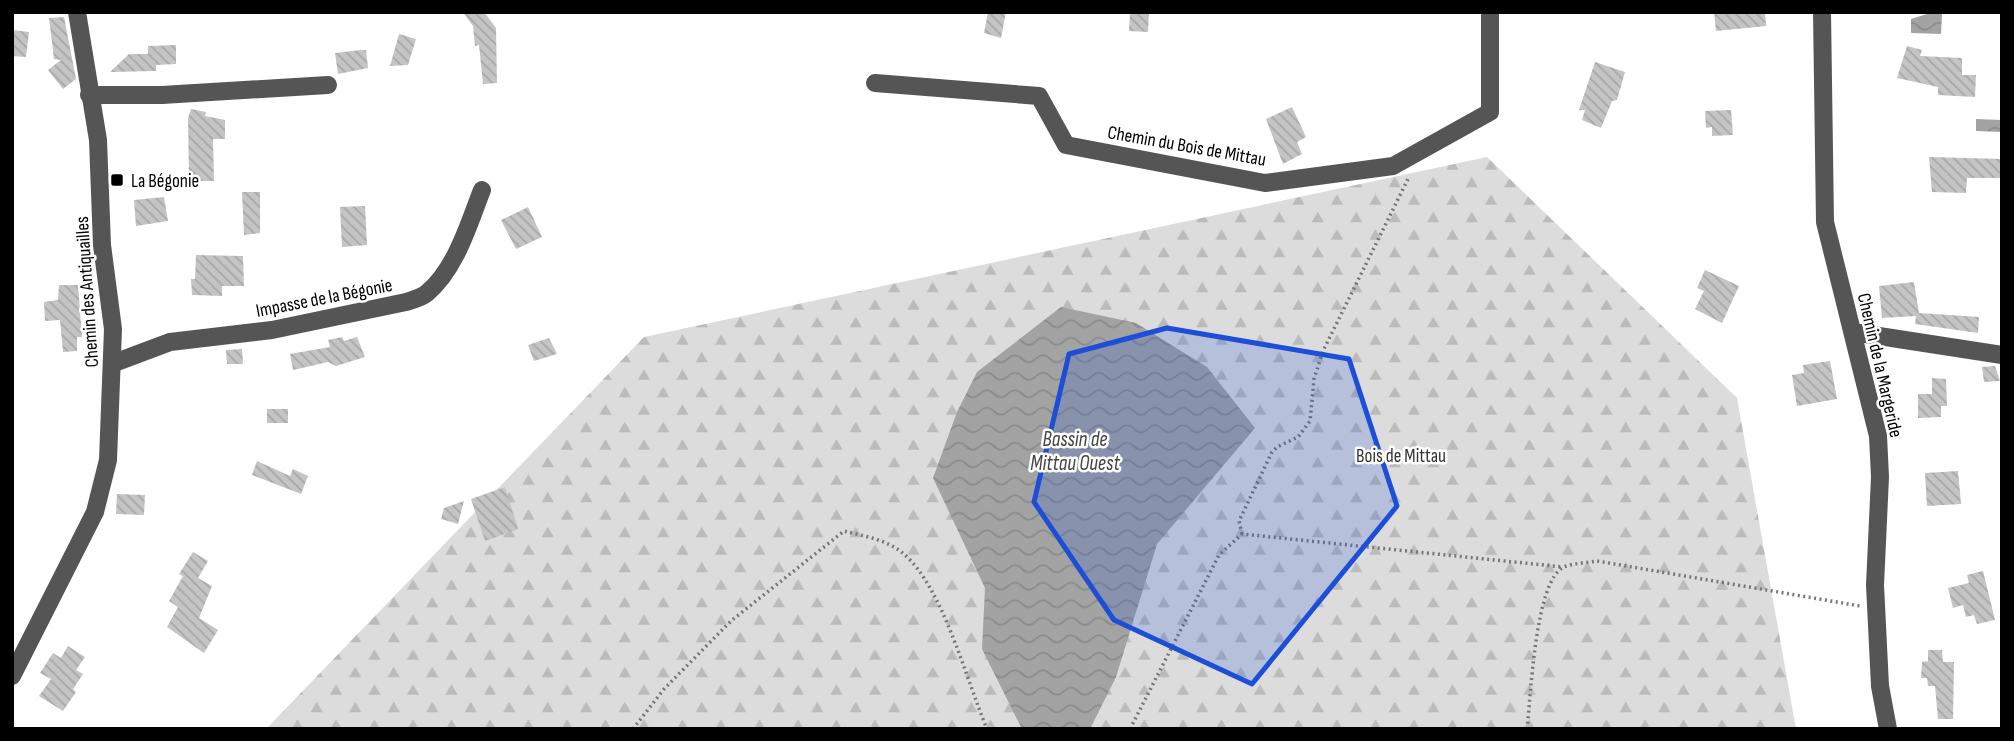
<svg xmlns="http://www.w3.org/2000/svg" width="2014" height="741" viewBox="0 0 2014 741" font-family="'Sofia Sans Condensed',sans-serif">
<defs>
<pattern id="forest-firs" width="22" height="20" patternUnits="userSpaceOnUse" patternTransform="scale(1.75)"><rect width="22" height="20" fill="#dcdcdc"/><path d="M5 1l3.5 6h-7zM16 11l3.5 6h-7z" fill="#bbb"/></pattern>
<pattern id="water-waves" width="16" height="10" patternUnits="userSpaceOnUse" patternTransform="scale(1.75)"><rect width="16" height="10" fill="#a3a3a3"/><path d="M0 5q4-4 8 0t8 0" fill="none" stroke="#8b8b8b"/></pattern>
<pattern id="building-back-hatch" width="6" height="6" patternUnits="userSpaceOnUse" patternTransform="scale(1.75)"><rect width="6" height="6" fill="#c4c4c4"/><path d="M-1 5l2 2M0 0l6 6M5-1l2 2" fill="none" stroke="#a7a7a7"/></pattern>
</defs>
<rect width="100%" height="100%" fill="#fff"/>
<!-- forest -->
<path fill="url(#forest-firs)" d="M1487 157 1737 398 1796 729H266L644 337Z"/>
<!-- water -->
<g fill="url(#water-waves)">
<path d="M1927 14H1942L1941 34 1911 33V19Z"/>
<path d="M1976 119 2002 120V132L1976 131Z"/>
<path d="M1061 307 1136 323 1207 367 1255 428 1157 544 1116 677 1090 729H1022L982 649 985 588 933 478 957 412 977 372Z"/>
</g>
<!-- building -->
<g fill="url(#building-back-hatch)">
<path d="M463 12H484L496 28 497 83 483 84 479 45 475 46 473 26Z"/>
<path d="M988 12H1006L1001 38 984 33Z"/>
<path d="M1130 12H1149L1148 32 1129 31Z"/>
<path d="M1714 12H1765L1766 26 1716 31Z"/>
<path d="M64 17 76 79 63 89 48 70 61 60 54 59 49 18Z"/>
<path d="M12 30 29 32 26 57 12 56Z"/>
<path d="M399 34 416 39 408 65 390 66Z"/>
<path d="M176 45V64L156 65V71L110 72 129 54H148V46Z"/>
<path d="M1907 46 1922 50 1920 56 1962 58V75H1976L1975 97 1938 95V87L1897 78Z"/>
<path d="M361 50H366L368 68 338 74 335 53Z"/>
<path d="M1595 62 1625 72 1617 100 1612 101 1601 128 1582 120 1585 110H1579Z"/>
<path d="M1292 107 1306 137 1297 142 1302 154 1283 164 1266 119Z"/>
<path d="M191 109 206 112 205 116 225 120V139H213L214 181H189L188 118Z"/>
<path d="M1731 110 1733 135 1712 136V127L1706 128 1705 111Z"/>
<path d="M1929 157 2002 159V178H1967L1966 193 1932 192Z"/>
<path d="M242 192H260V233L244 235Z"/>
<path d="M164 197 168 221 136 226 134 200Z"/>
<path d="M365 206 367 245 342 247 340 207Z"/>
<path d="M528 207 542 237 516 249 501 220Z"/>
<path d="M196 255 243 256 244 286H222V296L192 295 191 279H195Z"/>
<path d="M1705 270 1739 286 1722 323 1695 309 1704 291 1697 288Z"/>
<path d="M1914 282 1919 313 1979 317 1978 333 1915 324 1916 316 1882 318 1879 286Z"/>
<path d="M59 285H78L82 337H77V351L63 352 60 320 45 321 44 302 58 300Z"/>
<path d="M342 337 344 341 357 337 365 357 336 366 328 362 293 370 290 354 330 347 328 340Z"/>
<path d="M549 338 557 354 534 361 528 345Z"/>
<path d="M242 349 243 364H227L226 350Z"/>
<path d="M1830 361 1837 399 1797 406 1792 375 1804 373 1803 365Z"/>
<path d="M1995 366 2000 381 1984 382 1982 367Z"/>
<path d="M1932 378 1946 379 1947 406H1941V417L1918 418V394H1932Z"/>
<rect x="267" y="409" width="21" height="14"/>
<path d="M257 461 290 476 293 469 308 476 301 494 252 475Z"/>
<path d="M1958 471 1961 504 1927 506 1925 473Z"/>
<path d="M505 487 518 529 485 541 471 499Z"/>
<path d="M117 494 145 495 144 515 116 514Z"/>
<path d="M464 501 458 524 441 519 444 508Z"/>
<path d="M193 552 208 561 198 578 212 586 199 618 218 630 204 653 167 627 178 607 169 601 183 576 179 574Z"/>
<path d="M1983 571 1995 620 1977 624 1974 615 1966 617 1963 605 1953 608 1948 588 1969 583 1967 575Z"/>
<path d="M68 646 85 657 76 670 83 674 73 689 76 692 63 711 39 696 51 679 40 673 53 653 61 658Z"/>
<path d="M1928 650H1942L1943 662H1954L1953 719H1938L1935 686H1928L1927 678H1921L1922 662 1928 661Z"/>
</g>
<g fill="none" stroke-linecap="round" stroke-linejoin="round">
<!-- path -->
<g stroke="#777" stroke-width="3.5" stroke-dasharray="2 3.5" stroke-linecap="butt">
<path d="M1242 534 1239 521 1272 452 1277 447 1298 437 1310 421 1314 379 1323 351 1408 179"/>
<path d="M633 729 664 689 731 621 844 531C864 536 888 540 904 554 943 588 966 679 987 729"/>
<path d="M1130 729 1219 555 1242 534 1563 567"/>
<path d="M1527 729C1531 696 1535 580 1564 567 1573 563 1587 563 1597 561L1860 606"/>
</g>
<!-- minor -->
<g stroke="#555" stroke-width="18">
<path d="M1822 12 1825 222 1878 436 1880 477 1875 585 1880 686 1888 729"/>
<path d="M875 83 1039 96 1066 145 1265 183 1393 166 1490 112V12"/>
<path d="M89 95H162L328 85"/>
<path d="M1853 332 2002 355"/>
<path d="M114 363 170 342 272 330 406 302C412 300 421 298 427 293 456 269 469 223 482 190"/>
<path d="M12 676 95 512 108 460 113 329 102 245 98 140 77 12"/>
</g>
</g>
<!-- marked area -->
<path fill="#1d4ed8" fill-opacity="0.2" stroke="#1d4ed8" stroke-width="5" stroke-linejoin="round" d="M1167 328 1349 359 1397 506 1252 684 1114 620 1034 502 1069 354Z"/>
<!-- markers -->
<rect fill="#000" stroke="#fff" stroke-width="2.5" x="110" y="173" width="14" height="14" rx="3.5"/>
<g text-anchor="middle" stroke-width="5" stroke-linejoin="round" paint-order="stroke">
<!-- street labels -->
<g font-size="19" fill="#000" stroke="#fff">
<text transform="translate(1187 145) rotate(10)" y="7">Chemin du Bois de Mittau</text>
<text transform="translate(86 292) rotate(-94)" y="7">Chemin des Antiquailles</text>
<text transform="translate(324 297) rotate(-11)" y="7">Impasse de la Bégonie</text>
<text transform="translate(1881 365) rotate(77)" y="7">Chemin de la Margeride</text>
</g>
<!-- poi labels -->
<g font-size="19" fill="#000" stroke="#fff" text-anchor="start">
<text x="131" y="187">La Bégonie</text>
</g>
<!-- park labels -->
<g font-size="19" fill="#333" stroke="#fff">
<text x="1401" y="462">Bois de Mittau</text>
</g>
<!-- water labels -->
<g font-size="21" font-style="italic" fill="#444" stroke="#fff">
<text x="1075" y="446">Bassin de<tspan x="1075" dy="24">Mittau Ouest</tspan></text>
</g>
</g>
<!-- border -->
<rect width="2014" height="741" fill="none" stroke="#000000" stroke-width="28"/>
</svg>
